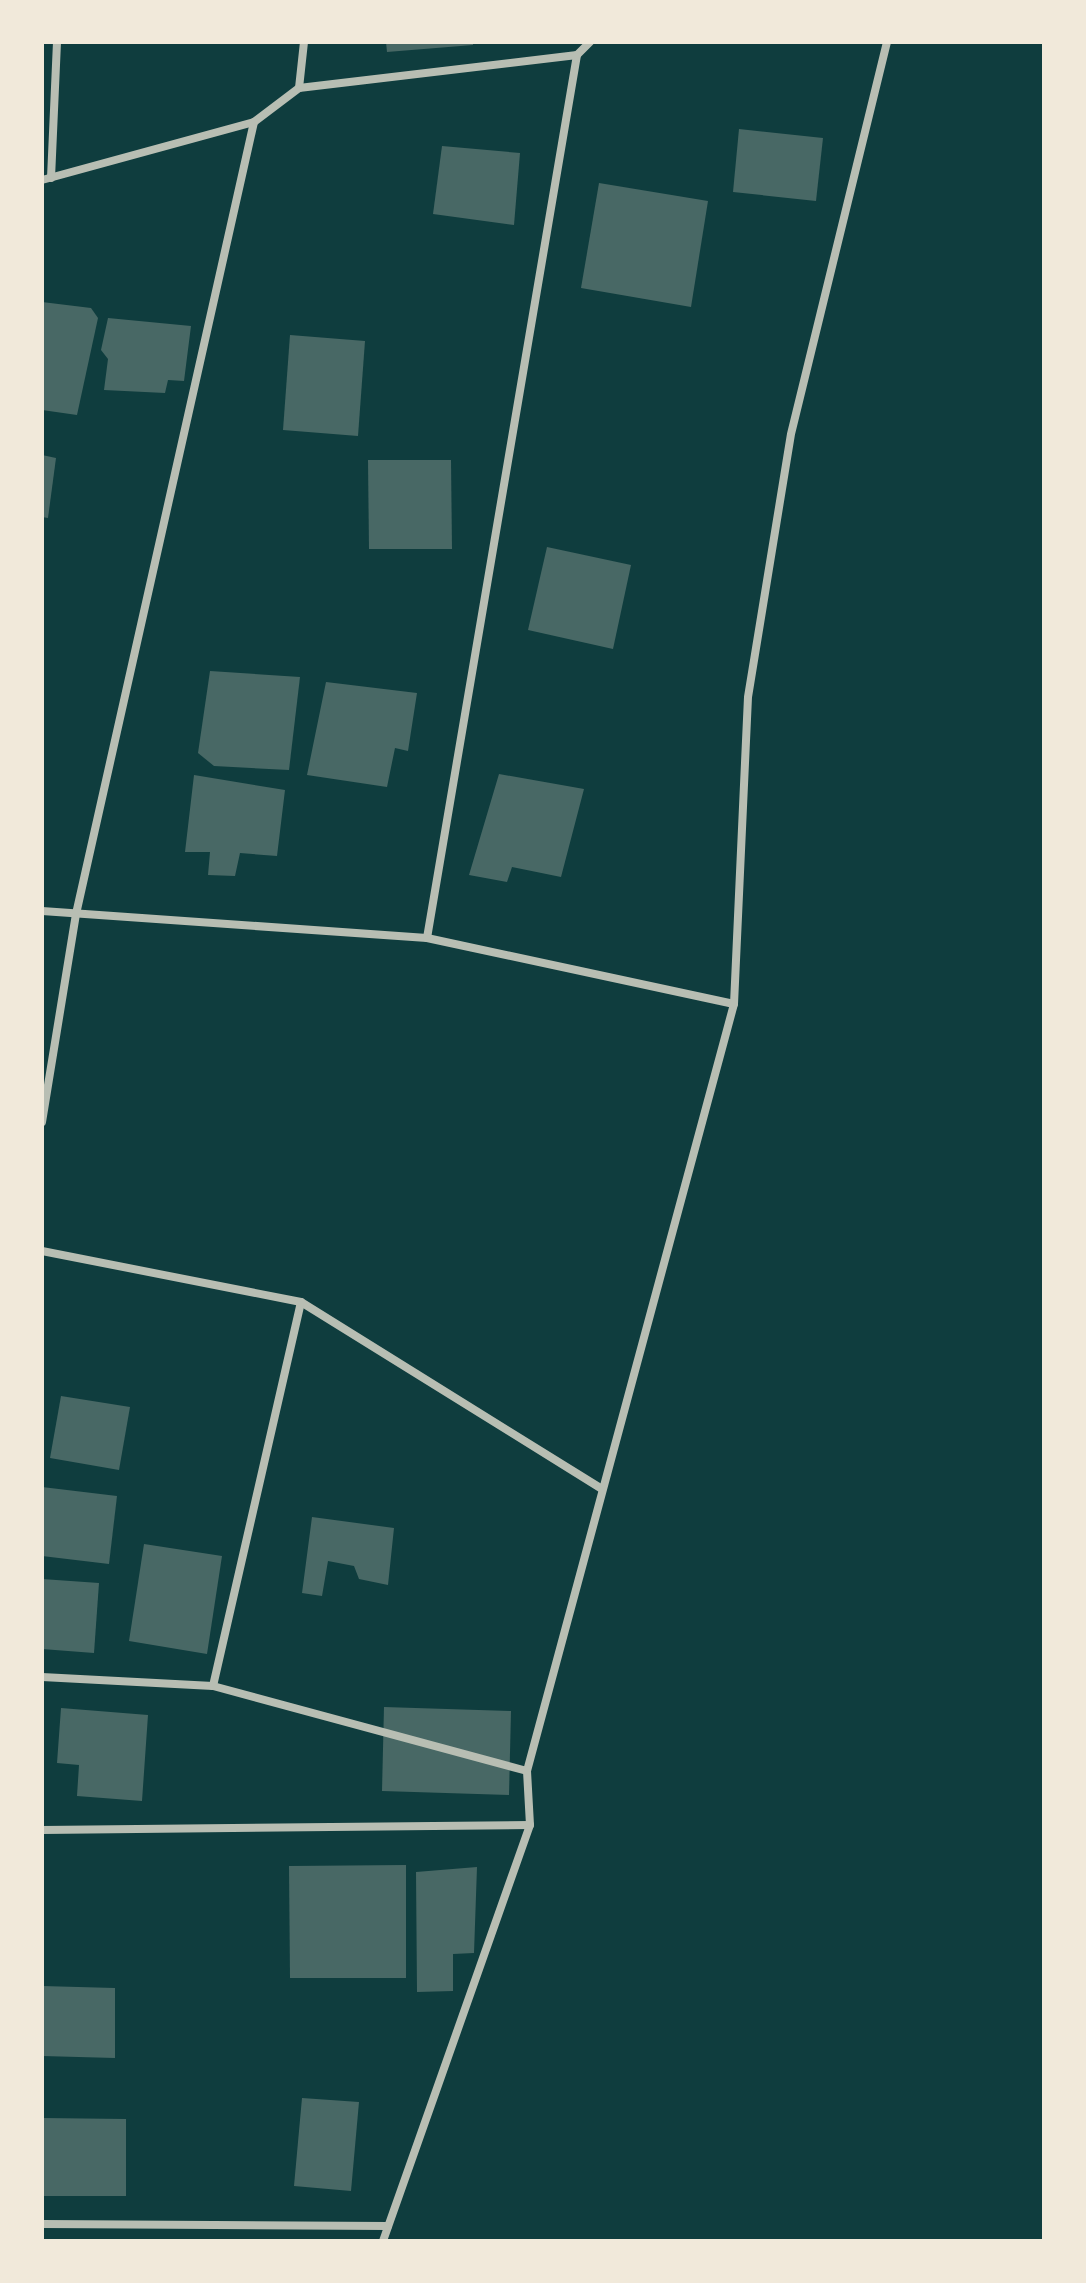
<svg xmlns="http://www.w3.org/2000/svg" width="1086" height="2283" viewBox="0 0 1086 2283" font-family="Georgia,serif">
<rect width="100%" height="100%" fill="#0f3d3e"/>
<!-- building -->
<g fill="#486865">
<path d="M386 42H473V45L387 52Z"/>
<path d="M739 129 823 138 816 201 733 192Z"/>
<path d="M442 146 520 153 514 225 433 214Z"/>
<path d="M599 183 708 201 691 307 581 288Z"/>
<path d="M42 302 91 308 98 318 77 415 42 410Z"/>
<path d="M108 318 191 326 184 381 168 380 165 393 104 390 108 359 101 350Z"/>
<path d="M290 335 365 341 358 436 283 430Z"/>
<path d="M42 455 56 458 48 518 42 517Z"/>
<path d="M368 460H451L452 549H369Z"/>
<path d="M547 547 631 565 613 649 528 630Z"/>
<path d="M210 671 300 677 289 770 214 766 198 753Z"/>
<path d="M326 682 417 693 408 751 395 748 387 787 307 775Z"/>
<path d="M499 774 584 789 561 877 512 867 507 882 469 875Z"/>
<path d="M194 775 285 790 277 856 240 853 235 876 208 875 210 852H185Z"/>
<path d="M61 1396 130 1407 119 1470 50 1458Z"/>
<path d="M42 1487 117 1496 109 1564 42 1556Z"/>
<path d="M312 1517 394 1528 388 1585 359 1579 354 1566 328 1561 322 1596 302 1593Z"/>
<path d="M144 1544 222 1556 207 1654 129 1641Z"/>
<path d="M42 1579 99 1583 94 1653 42 1649Z"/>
<path d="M384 1707 511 1711 509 1795 382 1791Z"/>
<path d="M61 1708 148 1715 142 1801 77 1796 79 1765 57 1763Z"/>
<path d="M406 1865V1978H290L289 1866Z"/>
<path d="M477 1867 474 1953 453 1954V1991L417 1992 416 1872Z"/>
<path d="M42 1986 115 1988V2058L42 2056Z"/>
<path d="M302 2098 359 2102 351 2191 294 2186Z"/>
<path d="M42 2118 126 2119V2196H42Z"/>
</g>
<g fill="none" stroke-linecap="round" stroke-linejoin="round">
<!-- minor -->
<g stroke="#b8beb3" stroke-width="8">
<path d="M299 88 304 42"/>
<path d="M51 178 57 42"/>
<path d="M42 180 254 122 299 88 577 55 590 42"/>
<path d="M42 911 427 938 734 1004"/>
<path d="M427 938 577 55"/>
<path d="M42 1122 76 914 254 122"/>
<path d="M42 1251 301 1302 602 1489"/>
<path d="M42 1677 213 1686 527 1771"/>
<path d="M213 1686 301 1302"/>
<path d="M42 1830 530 1825"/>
<path d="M42 2224 388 2226"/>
<path d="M383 2241 530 1825 527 1771 734 1004 748 697 791 434 887 42"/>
</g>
</g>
<!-- border -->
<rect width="1086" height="2283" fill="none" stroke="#f1e9da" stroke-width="88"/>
</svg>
